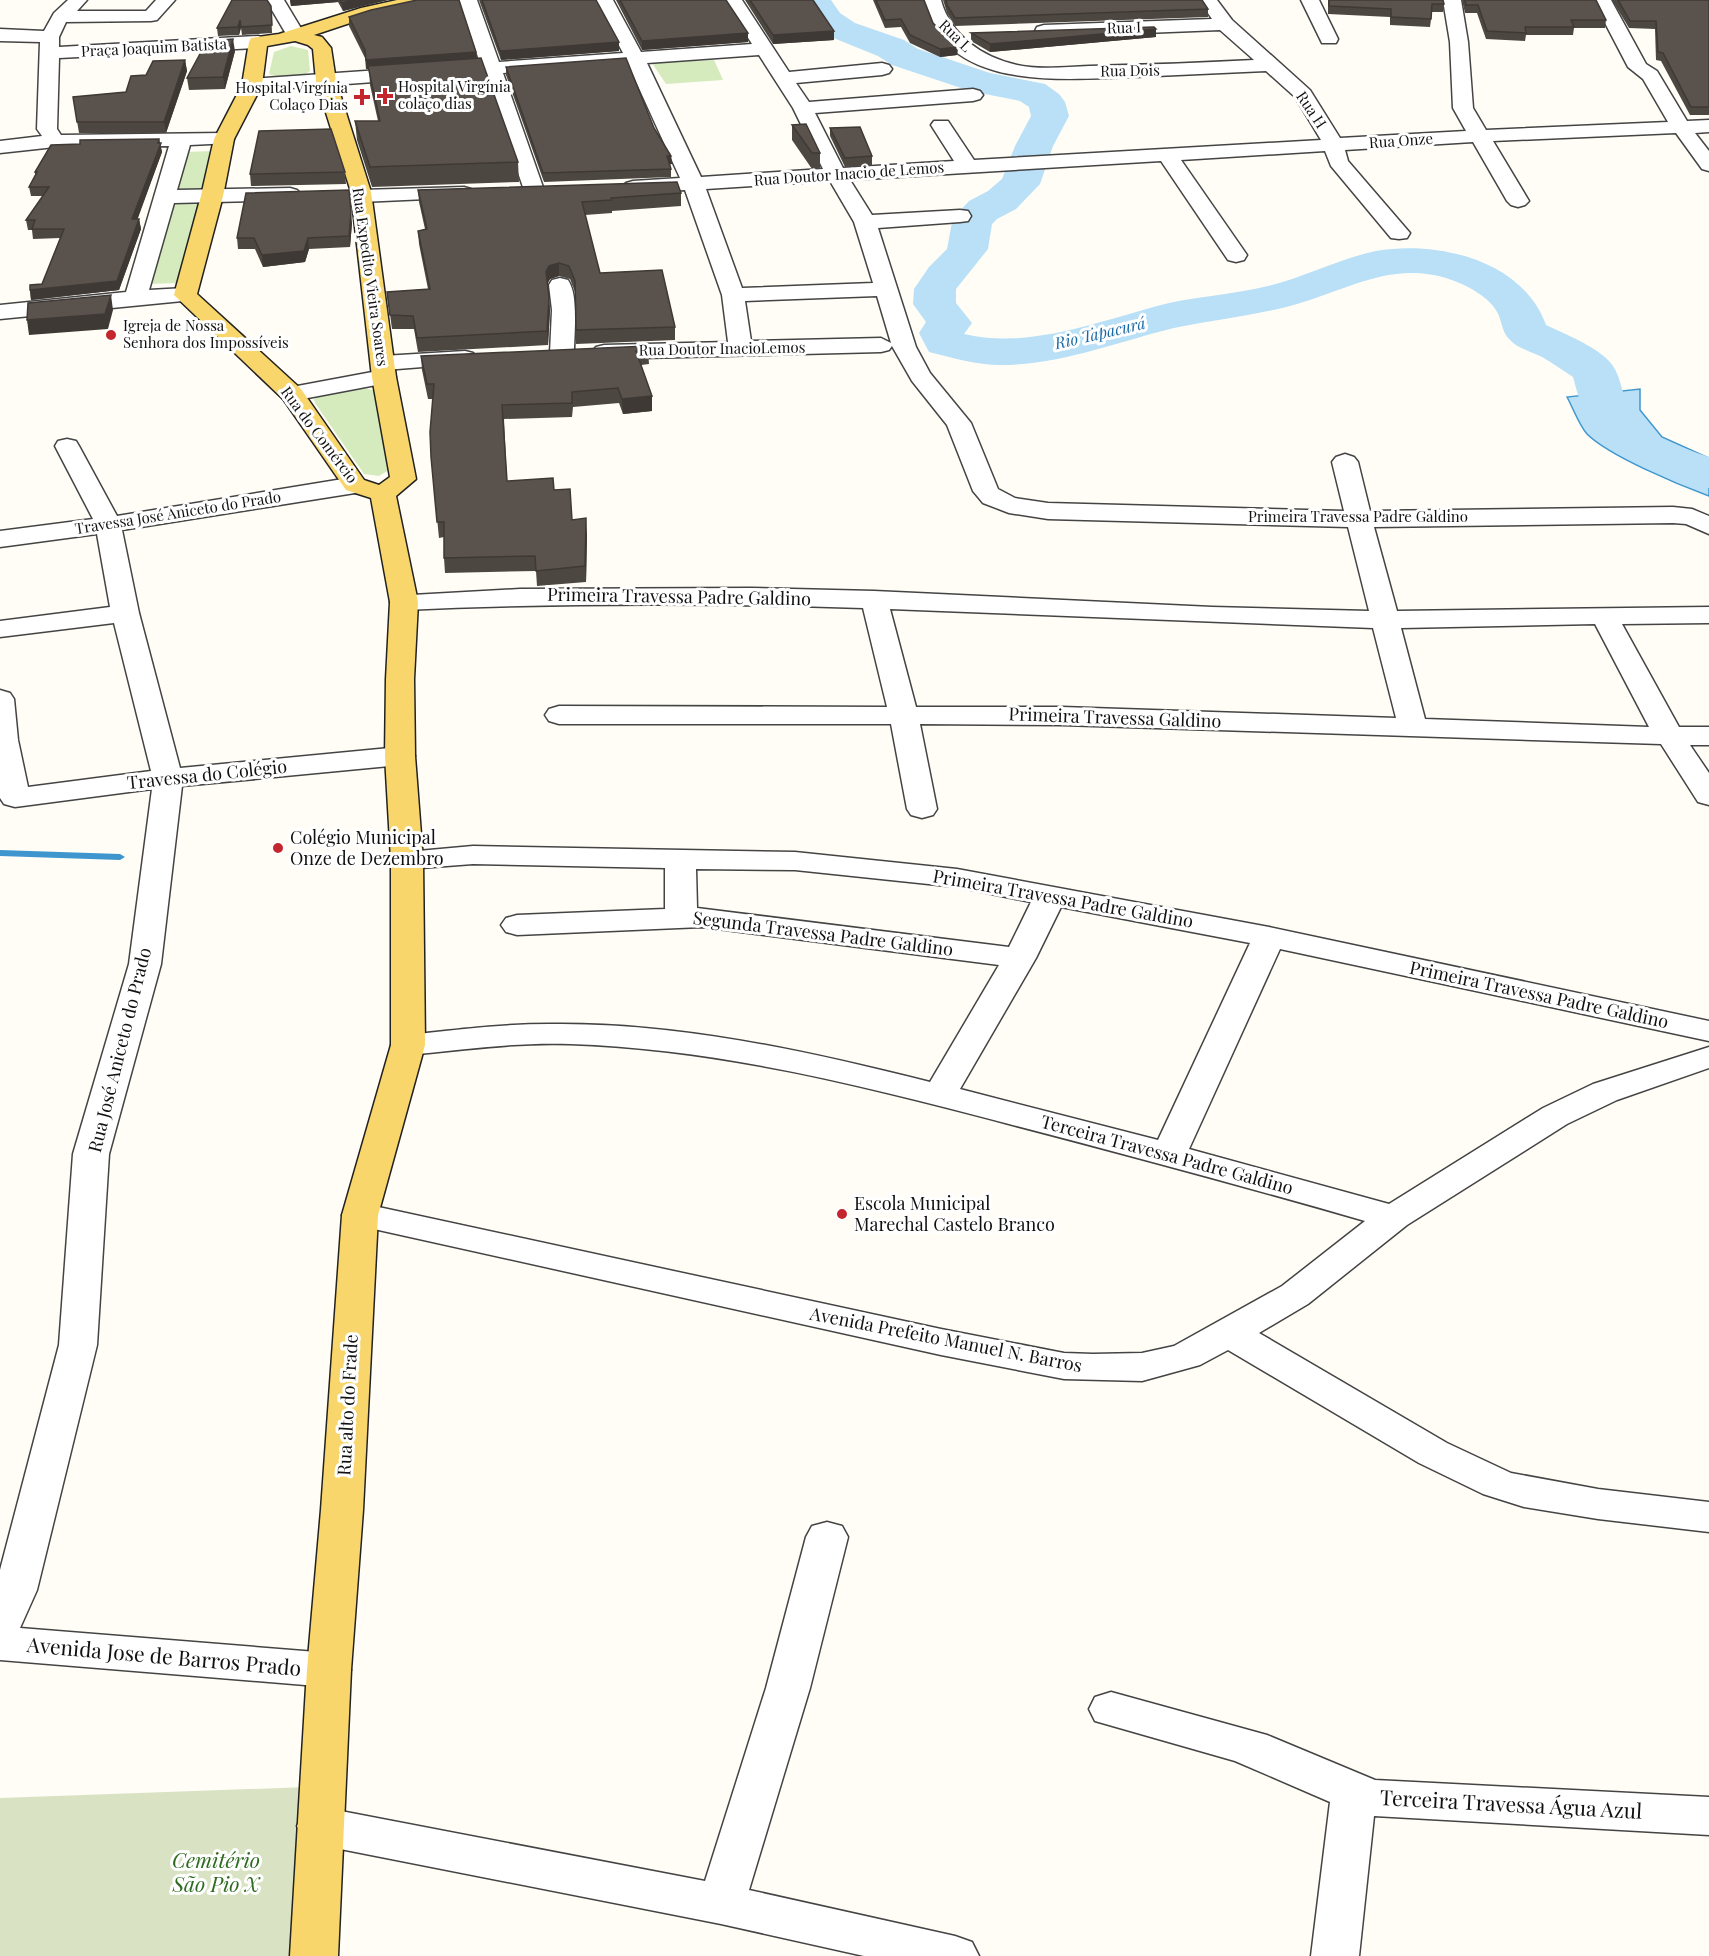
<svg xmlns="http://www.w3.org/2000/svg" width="1709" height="1956" viewBox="0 0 1709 1956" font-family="'Playfair Display',serif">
<rect width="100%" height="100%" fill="#fffdf5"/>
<!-- green -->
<g fill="#d5ebbd">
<path d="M291 46 308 50 310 71C299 79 281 79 269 74L274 52Z"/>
<path d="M714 60 723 80 666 84 652 63Z"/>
<path d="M213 151 204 193 175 194 186 152Z"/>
<path d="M200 200 178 283 149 284 173 201Z"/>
<path d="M360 387 377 391 389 470 379 476 364 474 315 403 314 399 321 394Z"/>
</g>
<!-- cemetery -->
<path fill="#d9e3c4" d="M307 1787 296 1956H0V1798Z"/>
<!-- water -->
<path fill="#b9e0f7" stroke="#3f96cf" stroke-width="1.5" d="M1640 389V410L1662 437 1709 458V496C1679 485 1609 456 1587 434 1579 425 1573 408 1567 397Z"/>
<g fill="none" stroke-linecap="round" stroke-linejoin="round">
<!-- stream -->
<path fill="#3f96cf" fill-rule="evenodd" d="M0 850 120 854 125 857 120 860 0 856Z"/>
<!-- river -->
<path fill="#b9e0f7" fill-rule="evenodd" d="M797 0H831L840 13 855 23 904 40 918 49 990 73 1045 84 1059 94 1065 102 1069 116 1053 146 1040 184 1016 209 997 219 992 224 988 249 956 289V303L972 323 964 334C1032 350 1104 319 1169 303 1202 296 1235 294 1268 286 1305 277 1338 259 1376 251 1437 240 1523 260 1546 325 1565 334 1595 346 1609 361 1620 372 1621 390 1627 403 1640 436 1679 446 1709 457V488C1666 478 1613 461 1589 421 1581 407 1577 392 1573 377 1562 370 1553 363 1542 357 1532 352 1517 348 1510 340 1503 334 1502 324 1499 316 1493 300 1472 288 1457 282 1394 257 1348 291 1290 306 1252 316 1213 320 1174 328 1117 342 1060 365 1001 365 976 365 953 358 929 352L919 333 926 322 913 304 914 289 929 267 947 249 952 222 958 213 969 201 988 191 1002 179 1015 146 1031 116 1029 107 1020 101 970 91 892 65 878 56 831 37 815 27Z"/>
<defs>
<g id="minor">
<path d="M68 0H87L77 11H146L156 0H175L157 20 151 21 66 22 59 37V47L258 36 265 38 267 42 265 46 258 48 59 58 57 129 61 135 224 133 231 135 234 139 231 143 190 145 177 190 290 188 297 190 301 194 297 198 290 200 174 203 149 290 185 288 193 290 196 295 193 300 0 319V305L126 292 169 146 55 147 0 153V141L42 136 37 129 40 42 0 41V29L44 31 54 13Z"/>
<path d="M266 0H284L305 35 303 39H289Z"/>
<path d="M459 0H477L499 62 623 53 595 0H613L641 52 752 44 724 0H742L789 72 882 63 889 65 892 69 889 73 882 75 796 83 809 102 973 89 980 91 983 95 980 99 973 101 815 113 843 168 954 161 931 125 934 121H948L974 160 1321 140 1295 97 1266 71C1222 73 1178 75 1134 77 1062 79 945 93 923 0H941C950 35 982 57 1017 65 1040 70 1065 67 1090 66 1144 65 1199 63 1254 60L1220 30 1044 37 1037 35 1035 31 1037 27 1044 25 1212 19 1199 0H1217L1232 20 1310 90 1340 138 1466 131 1453 108 1450 42 1443 0H1461L1468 42 1473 108 1486 130 1668 122 1643 79 1628 67 1593 0H1611L1646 64 1657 71 1687 121 1709 120V132L1695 133 1709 151V171L1702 169 1676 133 1493 141 1529 201 1525 205 1518 207 1511 205 1507 201 1473 142 1345 150 1348 161 1410 233 1407 238 1399 239 1391 238 1331 166 1325 151 1181 160 1247 255 1244 260 1236 262 1228 260 1161 161 850 180 872 215 960 210 968 211 971 216 968 221 960 222 878 228 916 347 930 373 971 423 998 489 1015 498 1048 503 1344 511 1332 462 1336 457 1345 454 1354 457 1358 462 1370 511 1673 507 1692 509 1709 516V534L1686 524 1673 523 1374 527 1397 611 1709 607V623L1622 624 1679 727H1709V745H1690L1709 773V805L1698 802 1661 744 1062 725 920 724 937 809 933 815 922 818 911 815 907 809 891 724H559L549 721 545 715 549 709 559 706 887 707 863 608C709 603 557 603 404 610L394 608 390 602 394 596 520 589 750 588 874 591 1212 607 1369 611 1348 527 1048 519 1009 513 983 503 973 491 947 425 912 381 892 346 889 350 881 352 604 359 596 357 592 352 596 347 604 345 728 342 722 295 685 190 633 193 626 191 623 187 626 183 633 181 680 178 628 64 503 73 544 190 541 194 534 196 527 194 524 190 484 74 252 91 245 89 242 85 245 81 252 79 480 63ZM759 55 793 108 823 169 701 177 647 63ZM830 181 854 222 873 283 742 288 706 189ZM877 296 891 343 881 338 751 341 745 301ZM890 609 1373 628 1396 718 1062 707H916ZM1595 624 1649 727 1425 719 1401 628Z"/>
<path d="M1301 0H1319L1338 39 1336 43H1322Z"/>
<path d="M464 187 471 189 475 193 471 197 361 202 354 200 350 196 354 192 361 190Z"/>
<path d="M560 278 568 280C579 296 574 334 574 353L570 358 562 360 554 358 550 353 552 310 549 285 552 280Z"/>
<path d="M465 351 473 353 477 358 473 363 385 370 392 372 396 377 392 382 292 401 283 399 280 394 283 389 292 387 383 370 375 368 371 363 375 358 383 356Z"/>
<path d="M67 439 76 441 79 446 117 516 355 477 364 480 368 485 364 490 355 493 122 530 139 613 180 768 400 747 410 750 415 756 410 762 400 765 182 786 161 964 109 1154 97 1345 37 1590 20 1628 329 1653 344 1658 351 1670 344 1682 329 1687 0 1660V1570L59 1345 73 1154 129 964 152 789 15 807 4 804 0 798V690L10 693 14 699 18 740 28 787 151 771 114 623 0 637V621L110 607 97 534 0 547V531L93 519 55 446 58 441Z"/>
<path d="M473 846 795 852 957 869 1269 927 1709 1021V1041L1280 949 1189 1149 1389 1204 1543 1108 1593 1084 1709 1047V1068L1617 1100 1567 1124 1407 1225 1308 1304 1259 1333 1447 1443 1511 1473 1598 1489 1709 1502V1532L1598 1519 1524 1507 1483 1494 1419 1463 1228 1350 1200 1365 1142 1381 1064 1379 941 1355 347 1223 342 1215 347 1207 360 1203 941 1329 1064 1353 1093 1354 1142 1353 1174 1346 1282 1286 1365 1221C1247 1187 1128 1155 1009 1124 865 1086 720 1049 570 1044 516 1042 462 1050 408 1055L396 1052 391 1045 396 1038 408 1035C455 1030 502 1024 549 1024 677 1022 806 1051 930 1082L999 965 702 927 517 935 506 932 501 925 506 918 517 915 665 909V868L473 864 407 869 396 867 391 860 396 853ZM696 869 795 870 957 887 1031 902 1009 947 697 908ZM1061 907 1250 943 1158 1140 960 1089 1036 958Z"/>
<path d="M827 1522 842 1526 848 1537 810 1688 749 1890 955 1936 972 1942 979 1956H864L721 1924 320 1845 304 1839 297 1826 304 1813 320 1807 705 1881 766 1688 806 1537 812 1526Z"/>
<path d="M1111 1692 1267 1735 1375 1780 1709 1797V1835L1374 1816 1359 1956H1311L1330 1802 1235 1761 1095 1721 1089 1709 1095 1697Z"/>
</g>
<path id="major" d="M397 0H431L428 4 371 16 314 35 322 37 331 48 336 81 371 192 396 377 416 479 396 496 418 602 414 679 415 756 423 860 425 1045 378 1215 363 1510 351 1670 338 1956H290L307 1670 321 1510 342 1215 391 1045V860L385 756 386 679 390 602 371 498 346 490 283 399 174 295 201 196 214 139 242 85 249 42 251 38 279 34 361 8ZM295 41 308 45 313 49 316 81 351 192 372 377 390 477 379 485 364 480 301 389 197 294 223 196 234 139 262 85 267 46Z"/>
</defs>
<!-- minor casing -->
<use href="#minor" stroke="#444" stroke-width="3"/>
<!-- major casing -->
<use href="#major" stroke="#222" stroke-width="3"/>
<!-- minor -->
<use href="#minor" fill="#fff" fill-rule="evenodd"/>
<!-- major -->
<use href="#major" fill="#f9d66b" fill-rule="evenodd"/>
</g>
<!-- wall -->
<g fill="#4d4742">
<path d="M290 0H388L343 11 338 2 291 6Z"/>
<path d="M479 0H596L619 42V51L501 60Z"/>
<path d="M616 0H726L748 42 642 50Z"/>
<path d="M745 0H813L834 31V40L773 44Z"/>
<path d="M873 0H924L933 23 958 47 957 55 940 57 910 43 901 27 885 28Z"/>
<path d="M943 0H1202L1208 9V17L955 26 947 13Z"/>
<path d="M1328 0H1443L1444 4 1443 12H1432L1430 27 1390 25V17L1328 14Z"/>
<path d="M1462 0H1596L1606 20 1605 28H1574L1573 35H1526L1525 41 1486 39 1477 13H1465Z"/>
<path d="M1612 0H1709V115H1690L1661 61 1656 60 1655 29 1629 28Z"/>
<path d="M271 6 272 33 242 35 241 28 239 35 218 36 217 28Z"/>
<path d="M349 17 476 52 477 58 518 162 519 182 372 187 357 140 355 121H378L370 85 369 69H366L365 58 349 26Z"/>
<path d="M1156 29V37L990 52 971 41V33Z"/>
<path d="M235 51 225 89 189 90 187 78Z"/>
<path d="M185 60 187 71 166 133H79L73 97 126 92 146 75Z"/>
<path d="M506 67 654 128 671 156 672 164H670L671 169V177L544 182 506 75Z"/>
<path d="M792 125 820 153V168L812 169 792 140Z"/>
<path d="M830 128 872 156V165L845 167 830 136Z"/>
<path d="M159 139 162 152 137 219H139L141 229 119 290 31 300 30 290 42 284 60 238 33 239 32 230H28L26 220 43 196H31L29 187 35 176V172L80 144Z"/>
<path d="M345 172 346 184 251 186 250 174Z"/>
<path d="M418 190 681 193V206L612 211V213L585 215 600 273 675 327V340L576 344 575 292 570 279 559 276 550 279 547 284 550 310 548 345 418 352 414 329H392L387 292 428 289 419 244 418 231 425 229 419 202Z"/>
<path d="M352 223 350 247 309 249 305 262 263 267 255 249H238L237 238Z"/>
<path d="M648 350 649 364 641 365 652 396V411L623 414 619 403 573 407 572 417 504 419 507 481 554 490 572 520 587 534 586 582 537 586 536 571 445 573 444 558V537L439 538 431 457 433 399H428L422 370 421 356Z"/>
</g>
<!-- shaded-wall -->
<g fill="#3f3936">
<path d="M290 0H338V2L291 6Z"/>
<path d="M354 0H388L343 11 342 3Z"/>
<path d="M240 20 241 27 239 35 238 27Z"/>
<path d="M1156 29V37L990 52V44Z"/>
<path d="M834 31V40L773 44V35Z"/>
<path d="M748 33V42L642 50V41Z"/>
<path d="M233 39 235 51 225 89 223 77Z"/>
<path d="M619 42V51L501 60 500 51Z"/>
<path d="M958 47 957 55 940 57V49Z"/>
<path d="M476 52 477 61 366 69V60Z"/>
<path d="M185 60 187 71 166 133 164 122Z"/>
<path d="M159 139 162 152 134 229 132 219Z"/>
<path d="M667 156H671L672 164 667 165Z"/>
<path d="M351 212 352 223 350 247 349 236Z"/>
<path d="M139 219 141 229 119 290 31 300 30 290 117 281Z"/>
<path d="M308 238 309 249 305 262 263 267 262 255Z"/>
<path d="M559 263V276L550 279 547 285 546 272 549 266Z"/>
<path d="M111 295 113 310 108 329 29 335 27 320Z"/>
<path d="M549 297 550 310 548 345 547 331Z"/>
<path d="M652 396V411L623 414 622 399Z"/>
<path d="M586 518 587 534 586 582 585 566Z"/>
</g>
<!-- building -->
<g fill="#5a524d" stroke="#3f3936" stroke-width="1.5">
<path d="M232 0H267L271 6 272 25 241 27 240 20 238 27 217 28Z"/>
<path d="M340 0H354L342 3Z"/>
<path d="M417 0H459L476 52 366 60 365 50 349 17 371 10Z"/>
<path d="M482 0H596L619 42 500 51Z"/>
<path d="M620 0H726L748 33 642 41Z"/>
<path d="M750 0H813L834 31 773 35Z"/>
<path d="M876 0H924L933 23 958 47 940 49 910 35 901 19 885 20Z"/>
<path d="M946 0H1202L1208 9 955 18 947 5Z"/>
<path d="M1329 0H1443L1444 4H1432L1431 19 1391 17V9L1329 6Z"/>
<path d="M1465 0H1596L1606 20H1571L1574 27H1525L1526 33 1487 31 1478 5H1466Z"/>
<path d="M1618 0H1709V107H1691L1663 53 1658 52 1656 21H1630Z"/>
<path d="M1154 27 1156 29 990 44 971 33Z"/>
<path d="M233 39 223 77 187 78 207 41Z"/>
<path d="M481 58 518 162 370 167 355 121H380L368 66Z"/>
<path d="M626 58 654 128 671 156H667L671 169 543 173 506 67Z"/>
<path d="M185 60 164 122H77L73 97 126 92 131 76 146 75 153 61Z"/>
<path d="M806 124 820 153H812L792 125Z"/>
<path d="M860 127 872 156 845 158 830 128Z"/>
<path d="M331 129 345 172 250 174 259 131Z"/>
<path d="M159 139 158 143H161L132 219H139L117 281 30 290V285L42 284 64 229H32L35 220H26L49 187H29L37 172H35L51 145 80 144V140Z"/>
<path d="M677 182 681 193 611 198V200L582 202 600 273 662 270 675 327 576 330 575 281 569 266 559 263 549 266 546 272 549 297 547 331 417 338 413 316 390 315 387 292 430 289 418 231 427 229 418 190Z"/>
<path d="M349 190 351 212 349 236 308 238 304 251 262 255 254 238H237L246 193Z"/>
<path d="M111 295 105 314 27 320 28 303Z"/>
<path d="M647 346 648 350 636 351 652 396 622 399 618 388 572 392V403L502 405 507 481 553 478 554 490 570 489 572 520 586 518 585 566 536 571 535 556 444 558V522H437L431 457 430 432 434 384H427L421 356Z"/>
</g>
<!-- markers -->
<g fill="#c4262e" stroke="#fff" stroke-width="2">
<path d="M382 87h6v6h6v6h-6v6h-6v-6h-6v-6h6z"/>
<path d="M359 88h6v6h6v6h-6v6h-6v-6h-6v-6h6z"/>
<circle cx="111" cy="335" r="6"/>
<circle cx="278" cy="848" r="6"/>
<circle cx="842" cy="1214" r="6"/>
</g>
<g text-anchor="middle" stroke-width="6" stroke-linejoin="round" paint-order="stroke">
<!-- far-street labels -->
<g font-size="15" fill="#111" stroke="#fff">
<text transform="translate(1124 28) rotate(-2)" y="5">Rua I</text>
<text transform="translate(955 36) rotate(44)" y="5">Rua L</text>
<text transform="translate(154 48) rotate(-3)" y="5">Praça Joaquim Batista</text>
<text transform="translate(1130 71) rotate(-1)" y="5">Rua Dois</text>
<text transform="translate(1311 110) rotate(56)" y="5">Rua H</text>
<text transform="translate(1401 141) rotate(-4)" y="5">Rua Onze</text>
<text transform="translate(849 174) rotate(-4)" y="5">Rua Doutor Inacio de Lemos</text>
<text transform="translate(370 277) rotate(82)" y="5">Rua Expedito Vieira Soares</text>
<text transform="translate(722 349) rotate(-1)" y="5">Rua Doutor InacioLemos</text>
<text transform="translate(319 435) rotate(53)" y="5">Rua do Comércio</text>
<text transform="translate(178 513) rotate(-9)" y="5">Travessa José Aniceto do Prado</text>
<text x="1358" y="522">Primeira Travessa Padre Galdino</text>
</g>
<!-- far-poi labels -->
<g font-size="15" fill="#111" stroke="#fff" text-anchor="start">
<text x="398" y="92">Hospital Virgínia<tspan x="398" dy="17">colaço dias</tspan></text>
<text x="348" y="93" text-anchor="end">Hospital Virgínia<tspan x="348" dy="17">Colaço Dias</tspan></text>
<text x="123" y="331">Igreja de Nossa<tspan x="123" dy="17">Senhora dos Impossíveis</tspan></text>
</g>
<!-- far-water labels -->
<g font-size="16" font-style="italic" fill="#1768a6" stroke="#fff">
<text transform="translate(1100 333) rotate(-13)" y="6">Rio Tapacurá</text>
</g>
<!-- street labels -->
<g font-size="18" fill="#111" stroke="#fff">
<text transform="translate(679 597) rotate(1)" y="6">Primeira Travessa Padre Galdino</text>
<text transform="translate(1115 718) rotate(2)" y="6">Primeira Travessa Galdino</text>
<text transform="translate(207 775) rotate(-6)" y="6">Travessa do Colégio</text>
<text transform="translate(1063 899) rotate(10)" y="6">Primeira Travessa Padre Galdino</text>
<text transform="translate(823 934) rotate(7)" y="6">Segunda Travessa Padre Galdino</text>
<text transform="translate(1539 995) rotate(12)" y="6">Primeira Travessa Padre Galdino</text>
<text transform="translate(120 1050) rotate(-76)" y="6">Rua José Aniceto do Prado</text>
<text transform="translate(1167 1155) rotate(15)" y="6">Terceira Travessa Padre Galdino</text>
<text transform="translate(946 1340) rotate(11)" y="6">Avenida Prefeito Manuel N. Barros</text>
<text transform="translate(348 1405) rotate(-87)" y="6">Rua alto do Frade</text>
</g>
<!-- poi labels -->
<g font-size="18" fill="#111" stroke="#fff" text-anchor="start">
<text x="290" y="844">Colégio Municipal<tspan x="290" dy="21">Onze de Dezembro</tspan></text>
<text x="854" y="1210">Escola Municipal<tspan x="854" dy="21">Marechal Castelo Branco</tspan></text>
</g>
<!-- near-street labels -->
<g font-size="21" fill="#111" stroke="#fff">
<text transform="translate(164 1657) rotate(5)" y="7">Avenida Jose de Barros Prado</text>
<text transform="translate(1511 1805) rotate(3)" y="7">Terceira Travessa Água Azul</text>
</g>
<!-- near-park labels -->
<g font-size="21" font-style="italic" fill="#2f6b1f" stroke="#fff">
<text x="216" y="1868">Cemitério<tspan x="216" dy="24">São Pio X</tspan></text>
</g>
</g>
</svg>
